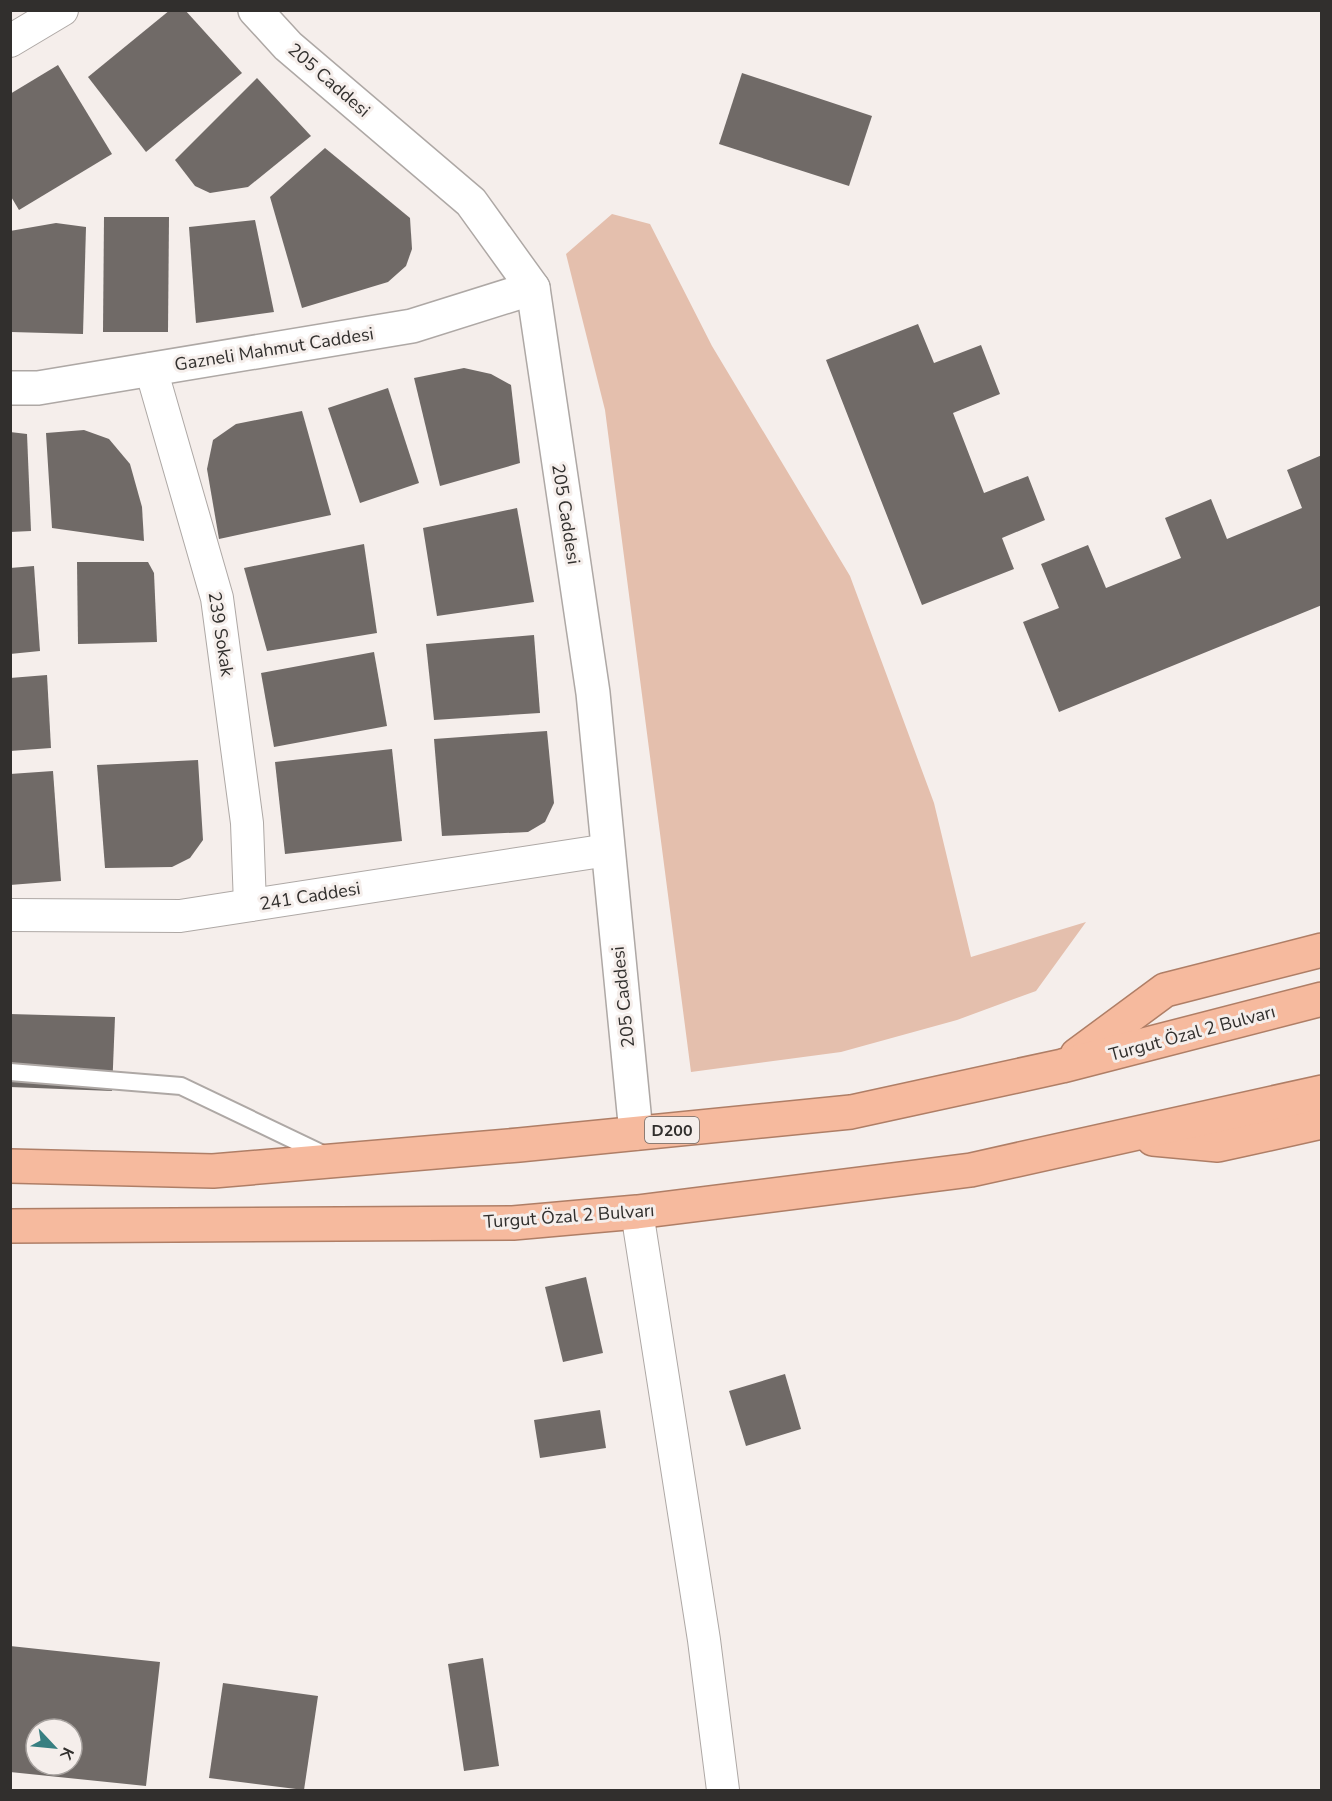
<svg xmlns="http://www.w3.org/2000/svg" width="1332" height="1801" viewBox="0 0 1332 1801" font-family="'Nunito Sans',sans-serif">
<rect width="100%" height="100%" fill="#f5eeeb"/>
<!-- green -->
<path fill="#e4bfad" d="M612 214 650 224 712 346 850 576 934 803 971 957 1086 922 1036 991 957 1020 841 1052 691 1072 605 410 566 254Z"/>
<!-- building -->
<g fill="#706a67" fill-rule="evenodd">
<path d="M170 10H185L242 73 146 152 88 77Z"/>
<path d="M58 65 112 154 19 210 10 195V94Z"/>
<path d="M742 73 872 116 849 186 719 144Z"/>
<path d="M257 78 311 136 248 187 210 193 195 186 175 160Z"/>
<path d="M325 148 410 218 412 249 406 266 388 282 302 308 270 197Z"/>
<path d="M104 217H169L168 332H103Z"/>
<path d="M255 220 274 312 196 323 189 227Z"/>
<path d="M56 223 86 227 83 334 11 332 10 231Z"/>
<path d="M918 324 934 363 981 345 1000 394 953 413 984 493 1028 476 1045 520 1002 538 1014 569 922 605 826 360Z"/>
<path d="M464 368 491 374 511 385 520 463 440 486 414 378Z"/>
<path d="M388 388 419 483 360 503 328 408Z"/>
<path d="M302 411 331 515 219 539 207 469 213 440 236 424Z"/>
<path d="M84 430 109 439 130 464 142 507 144 541 52 528 46 433Z"/>
<path d="M10 432 27 434 31 531 10 532Z"/>
<path d="M1322 455V605L1059 712 1023 622 1059 608 1041 564 1088 545 1106 588 1181 558 1165 518 1211 499 1227 539 1302 508 1287 470Z"/>
<path d="M517 508 534 602 437 616 423 528Z"/>
<path d="M364 544 377 633 267 651 244 568Z"/>
<path d="M77 562H148L154 573 157 642 78 644Z"/>
<path d="M34 566 40 651 10 654V568Z"/>
<path d="M534 635 540 713 434 720 426 644Z"/>
<path d="M374 652 387 726 274 747 261 673Z"/>
<path d="M47 675 51 748 10 751V678Z"/>
<path d="M547 731 554 803 545 822 528 832 442 836 434 739Z"/>
<path d="M392 749 402 841 285 854 275 762Z"/>
<path d="M198 760 203 840 190 858 172 867 105 868 97 765Z"/>
<path d="M53 771 61 881 10 885V774Z"/>
<path d="M10 1014 115 1017 112 1091 10 1087Z"/>
<path d="M586 1277 603 1353 563 1362 545 1287Z"/>
<path d="M785 1374 801 1429 746 1446 729 1391Z"/>
<path d="M600 1410 606 1448 540 1458 534 1420Z"/>
<path d="M10 1646 160 1662 146 1786 10 1772ZM36 1729H72V1765H36Z"/>
<path d="M483 1658 499 1766 464 1771 448 1664Z"/>
<path d="M223 1683 318 1696 304 1790 209 1778Z"/>
</g>
<g fill="none" stroke-linecap="round" stroke-linejoin="round">
<defs>
<path id="service" d="M10 1072 181 1086 327 1156"/>
<g id="minor">
<path d="M10 41 62 10"/>
<path d="M151 369 217 598 247 823 250 905"/>
<path d="M10 915 180 916 608 850"/>
<path d="M637 1212 704 1640 723 1790"/>
</g>
<g id="tertiary">
<path d="M255 10 288 46 471 202 533 288 593 693 636 1133"/>
<path d="M10 388H38L412 326 533 288"/>
</g>
<g id="trunk">
<path d="M1077 1055 1165 990 1322 950"/>
<path d="M1153 1139 1218 1145 1322 1122"/>
<path d="M10 1166 213 1171 519 1145 851 1112 1062 1066 1322 999"/>
<path d="M10 1226 513 1223 637 1212 971 1170 1322 1092"/>
</g>
</defs>
<!-- service casing -->
<use href="#service" stroke="#aea8a5" stroke-width="20"/>
<!-- minor casing -->
<use href="#minor" stroke="#aea8a5" stroke-width="34"/>
<!-- tertiary casing -->
<use href="#tertiary" stroke="#aea8a5" stroke-width="36"/>
<!-- trunk casing -->
<use href="#trunk" stroke="#af7e66" stroke-width="36"/>
<!-- service -->
<use href="#service" stroke="#fff" stroke-width="16"/>
<!-- minor -->
<use href="#minor" stroke="#fff" stroke-width="32"/>
<!-- tertiary -->
<use href="#tertiary" stroke="#fff" stroke-width="33"/>
<!-- trunk -->
<use href="#trunk" stroke="#f6ba9e" stroke-width="33"/>
</g>
<g text-anchor="middle" stroke-width="6" stroke-linejoin="round" paint-order="stroke">
<!-- shield labels -->
<rect fill="#f5eeeb" stroke="#6c6866" stroke-width="1.5" x="645" y="1117" width="54" height="26" rx="4.5"/>
<g font-size="16" font-weight="bold" fill="#312f2d">
<text x="672" y="1136">D200</text>
</g>
<!-- street labels -->
<g font-size="18" fill="#312f2d" stroke="#f5eeeb">
<text transform="translate(329 80) rotate(41)" y="6">205 Caddesi</text>
<text transform="translate(274 349) rotate(-9)" y="6">Gazneli Mahmut Caddesi</text>
<text transform="translate(566 514) rotate(81)" y="6">205 Caddesi</text>
<text transform="translate(221 634) rotate(81)" y="6">239 Sokak</text>
<text transform="translate(310 896) rotate(-9)" y="6">241 Caddesi</text>
<text transform="translate(623 997) rotate(-96)" y="6">205 Caddesi</text>
<text transform="translate(1192 1033) rotate(-15)" y="6">Turgut Özal 2 Bulvarı</text>
<text transform="translate(569 1216) rotate(-4)" y="6">Turgut Özal 2 Bulvarı</text>
</g>
</g>
<!-- border -->
<rect width="1332" height="1801" fill="none" stroke="#312f2d" stroke-width="24"/>
<!-- north arrow -->
<g transform="translate(54 1747) rotate(116)"><circle r="28" fill="#f5eeeb" stroke="#a7a29f" stroke-width="1.5"/>
<path d="M0-4.5L10 22L0 15L-10 22Z" fill="#377f81"/>
<text y="-9" font-size="16" font-weight="bold" text-anchor="middle" fill="#312f2d">K</text>
</g>
</svg>
